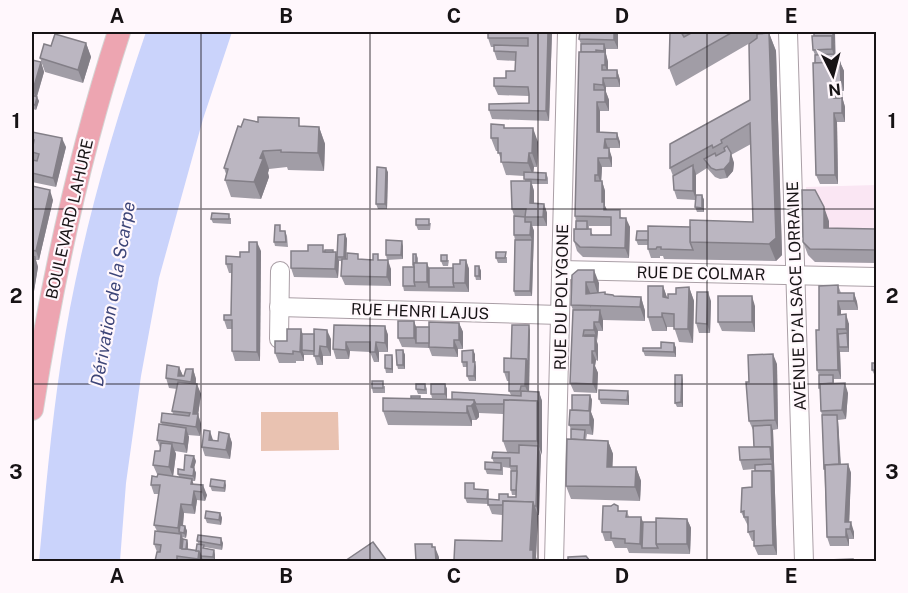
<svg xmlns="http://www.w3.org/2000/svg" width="908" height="593" viewBox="0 0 908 593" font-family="'Public Sans',sans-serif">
<rect width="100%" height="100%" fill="#fff7fc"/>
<!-- built -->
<path fill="#fae6f3" d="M876 185V263L815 262 808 255 806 187Z"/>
<!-- green -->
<path fill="#e9c2b1" d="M261 412H338L339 450 261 451Z"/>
<!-- water -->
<path fill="#cad3fb" d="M146 32H232L203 119 159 278 141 376 126 483 120 561H39C47 477 54 392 70 308 88 214 115 122 146 32Z"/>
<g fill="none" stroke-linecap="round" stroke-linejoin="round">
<defs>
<g id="minor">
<path d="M788 32 804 562"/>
<path d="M561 270 876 277"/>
<path d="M279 307 560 315"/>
<path d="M279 339 280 271"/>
<path d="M554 562 567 32"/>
</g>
<path id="major" d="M32 409C52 281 79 155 119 32"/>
</defs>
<!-- minor casing -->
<use href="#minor" stroke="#aa9fa6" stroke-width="20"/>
<!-- major casing -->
<use href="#major" stroke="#d5d5d5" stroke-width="24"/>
<!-- minor -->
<use href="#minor" stroke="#fff" stroke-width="18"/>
<!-- major -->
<use href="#major" stroke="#eda5b1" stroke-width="22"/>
</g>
<!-- wall -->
<g fill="#a19da6" fill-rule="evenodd">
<path d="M552 32 549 121 492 119 489 110 529 103V96L498 95 494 86 515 71 516 61 497 60 494 51V47H491L488 38Z"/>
<path d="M618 32V49H606V54L608 62V70H617L620 80V87H606V92L609 100V111H600V132L617 133 620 142V148H608L612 158V167H602L601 181H602L605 191V206L607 210 623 218 630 227 629 258 583 257 577 251 574 241 576 221 575 216 581 44 579 39ZM589 226H611V235H593L589 229Z"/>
<path d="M670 32H770L767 33H769L776 51 782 255 776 261 664 259 663 256H660V258H651L648 249V245H638L636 240 648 231 753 222 751 144 731 155 734 163 733 171 727 178 720 179 715 177 707 168 696 175V195H702L704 200V212H697L695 207V200L677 199 674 190 673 176 670 168 750 100V43L676 86 669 68Z"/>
<path d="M835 32 836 62H840L844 71V91H842L843 100 845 107V122H837L838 184H820L816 175 815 55 813 50 814 36Z"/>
<path d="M86 43 91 57 83 83 45 72 40 58 51 46Z"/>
<path d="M32 60 41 62 44 72 37 97 39 101 36 110 33 109 32 118Z"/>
<path d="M258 122 302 126 319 127 325 144 324 171 288 170 287 167 269 169 268 173 269 177 261 199 231 197 225 180 226 174 224 168 241 127Z"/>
<path d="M505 128 538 142 537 167H534L533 173H546L548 178V184H532L534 191V203L544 204 547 213V226H532L534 231 532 296H515L514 291 515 240 514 235V216L512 209 525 181 524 176 506 175 498 151H496L491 138Z"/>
<path d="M32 132 66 147 56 187 32 182Z"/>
<path d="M388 172 387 209H378L376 204Z"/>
<path d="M32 186 53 200 39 260H36L38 267 32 303Z"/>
<path d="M231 218V224L213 223 211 219Z"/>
<path d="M829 221V228L876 229V263L815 262 808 255 803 242Z"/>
<path d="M431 223 430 230H418L416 225Z"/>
<path d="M282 230V231H285L287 236 288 247 275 246 274 242Z"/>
<path d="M345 234 347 239 346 259 380 260 391 269V286L345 285 341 276V261H339L338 278 294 277 291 268 308 251 333 250V252H336L337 257Z"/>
<path d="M403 246V259L387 260 386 255Z"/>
<path d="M261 251 260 361H235L232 351V329H227L224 320 231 315 232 273H229L226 264 240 257Z"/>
<path d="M416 254 418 258V263H427L429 268H453L466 260 469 269V292L404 291 403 286 413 267V265Z"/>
<path d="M507 257V263H498L496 258Z"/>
<path d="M449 260 448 266H443L441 261Z"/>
<path d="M479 266 481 271V280H476L475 276Z"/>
<path d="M578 270 599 283V293L605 292 606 294 614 296 641 297 645 311V321L603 320V331H598L597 342 598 345V361L596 360 595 366 598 373 597 393 574 392 570 383 573 310 571 305Z"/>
<path d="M838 285 841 293H854L857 302 858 310H841V314L849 324V352H840L841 379H834V383L848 393 846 419 838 420 841 464H848L851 473 849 522 854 532V539H849V546H830L827 537 822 415 821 411 819 375 817 370 819 330Z"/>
<path d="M663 286 667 298H668L689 287 694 301 693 343 679 342 674 327H667V331H652L648 317Z"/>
<path d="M711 301 710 333H699L696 323Z"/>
<path d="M755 306V332L722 331 718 322Z"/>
<path d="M414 321 416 327H429L459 323 463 332V349H458V357L432 356 429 348 402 347 398 338Z"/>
<path d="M334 325 385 326 388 335V352H379V362H374L370 352 350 351 349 359H336L333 349Z"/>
<path d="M530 330 529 392H539L542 401 539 515H538L536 557 537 561H455L454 560 502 541V515L492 514 488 504 467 503 465 498 476 488V489L488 490 489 494V499L499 500 509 497H516V495H512L511 490V471L510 468 503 467V475L487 474 485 469 494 463 492 458 507 452 503 441V414L479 413V417L476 420H472V426L388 425 383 411 421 398 452 399 511 395 509 391V381H507L504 372Z"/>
<path d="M302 334 331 339V356H323V365H317L314 355H304V361H296V363H279L275 353 287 341Z"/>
<path d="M674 343 676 348V357L645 356 643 351 661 348Z"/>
<path d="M403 350 405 355V369H398L397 365Z"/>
<path d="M475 354V363L476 367V381H469L467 376V367H463L462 362Z"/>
<path d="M392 355 393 360V373H386L385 368Z"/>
<path d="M876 363V374H874L872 370Z"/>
<path d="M777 364 778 429 773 430 777 555H758L754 546V541H752L748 532V526L741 512 752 487 755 469 743 470 740 460 754 447 753 430 749 421V382Z"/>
<path d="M179 367 183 376H184L193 369 196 379V384L201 394 198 414 201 424 200 436 188 435 189 437 187 453 175 451 176 454 173 476 179 477 178 474 196 461 194 468 196 473 195 481H192L193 484 207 495 205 501 197 500 195 514 184 513 183 526H185L187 531 186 538 182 537 183 539 187 540 188 544V550L196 551 199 545 197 541 223 543 222 550 204 547 205 549 214 550 215 555V561H155L157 552 154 544 157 531 154 525 159 494H154L151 485 157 477 158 474H157L153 465 160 451V448L157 440 162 425 161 422 173 414 172 411 177 389 169 388 166 378Z"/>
<path d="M683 380V407H677L675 403Z"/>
<path d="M425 384 427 389V394H418L416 389Z"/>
<path d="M445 384 447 389V399L432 398 431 394Z"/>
<path d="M385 386V393H373L372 388Z"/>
<path d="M590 395 592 400 591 412 594 420 593 435 587 434 586 440 608 441 613 454 612 467H636L641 481 640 501 571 499 566 486 571 439V429L569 425 572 410Z"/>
<path d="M629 396V405L601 404 599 399Z"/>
<path d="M229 434 232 443 230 459 205 456 202 447 213 440 218 441Z"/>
<path d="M226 485 225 492 212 491 210 486Z"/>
<path d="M620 511H627L629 517 643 522H656L687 519 691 528 690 554 629 553 627 548H615L612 541H605L602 532Z"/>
<path d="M220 513 222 518 221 525 207 523 205 518Z"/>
</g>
<!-- shaded-wall -->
<g fill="#837f87">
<path d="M548 32H552L549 121 546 111Z"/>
<path d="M614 32H618V49L614 40Z"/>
<path d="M833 32H835V45L833 41Z"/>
<path d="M769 33 776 51 782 255 776 261 769 244Z"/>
<path d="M832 36 835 45V59L832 49Z"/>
<path d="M86 43 91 57 83 83 78 70Z"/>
<path d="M604 44 606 49V54L608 62V74L605 65Z"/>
<path d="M41 62 44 72 36 99 33 90Z"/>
<path d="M840 62 844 71V91L841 82Z"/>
<path d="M617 70 620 80V87L617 78Z"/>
<path d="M603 78 606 87V92L609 100V111L605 102V92L603 85Z"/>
<path d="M841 87 842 91 843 100 845 107V122L842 113Z"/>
<path d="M37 97 39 101 36 110 35 105Z"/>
<path d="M597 102 600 111V142L597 132Z"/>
<path d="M32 104 34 110 32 118Z"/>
<path d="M834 113 837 122 838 184 835 175Z"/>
<path d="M319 127 325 144 324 171 318 153Z"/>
<path d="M533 128 538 142 537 167 532 153Z"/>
<path d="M617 133 620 142V148L617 139Z"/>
<path d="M62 138 66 147 56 187 53 178Z"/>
<path d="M605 139 608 148H604Z"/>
<path d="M609 148 612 158V167L609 158Z"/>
<path d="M263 151 269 169 268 173 269 177 261 199 254 182 260 158Z"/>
<path d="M529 153 534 167 533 176 528 163Z"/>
<path d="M731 153 734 163 733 171 727 178 724 169Z"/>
<path d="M598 158 602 167 601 185 598 175Z"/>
<path d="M693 165 696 174V200L693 191Z"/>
<path d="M386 168 388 172 387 209 385 204Z"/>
<path d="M531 181 534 191V213L530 203Z"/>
<path d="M602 181 605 191V206L608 212 607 217 602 202Z"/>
<path d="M50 190 53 200 39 260 36 251Z"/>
<path d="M702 195 704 200V212L702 208Z"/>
<path d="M544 204 547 213V226L543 217Z"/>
<path d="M824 207 829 221V241L824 228Z"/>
<path d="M626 218 630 227 629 258 625 248Z"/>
<path d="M531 222 534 231 532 296 530 291 532 240 530 235Z"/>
<path d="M345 234 347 239 346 261 344 257Z"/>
<path d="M402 241 403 246V259L401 255Z"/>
<path d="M257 242 261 251 260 361 257 352Z"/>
<path d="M336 252 339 261 338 278 335 269Z"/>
<path d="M35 257 38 267 32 303V275Z"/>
<path d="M388 260 391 269V286L387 277Z"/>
<path d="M466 260 469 269V292L465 283Z"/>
<path d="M427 263 430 272 429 287 427 282Z"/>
<path d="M479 266 481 271V280L479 276Z"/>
<path d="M594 270 599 283 598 295 594 282Z"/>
<path d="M586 282 591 295V308L586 294Z"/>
<path d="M663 286 668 300 663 297Z"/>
<path d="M689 287 694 301 693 343 688 329Z"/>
<path d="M708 292 711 301 710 333 707 324Z"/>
<path d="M854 293 857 302 858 310 854 301Z"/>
<path d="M752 296 755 306V332L752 322Z"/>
<path d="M641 297 645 311V321L640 307Z"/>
<path d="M838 301 841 310V324L838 315Z"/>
<path d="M600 310 603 320V331L599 322Z"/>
<path d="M662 313 667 327V331L662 317Z"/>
<path d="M846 314 849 324V352L848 347 847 333 846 329Z"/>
<path d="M414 321 417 330 416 343 414 338Z"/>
<path d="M594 322 598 331 597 340 594 330Z"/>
<path d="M459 323 463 332V349L459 340Z"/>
<path d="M529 325 530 330 529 395 525 386 526 359Z"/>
<path d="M385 326 388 335V352L385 343Z"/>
<path d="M301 329 304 338 302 350 304 355V361L300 352Z"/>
<path d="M837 329 840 338 839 347 840 352 841 379 838 370Z"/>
<path d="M327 330 331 339V356L327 347Z"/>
<path d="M595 335 598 345V361L595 351Z"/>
<path d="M454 340 458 349V357L454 348Z"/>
<path d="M346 342 350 351 349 359 346 350Z"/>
<path d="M376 342 379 352V362L375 352Z"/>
<path d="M674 343 676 348V357L674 352Z"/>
<path d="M320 346 323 356V365L319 356Z"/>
<path d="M403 350 405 355V369L403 365Z"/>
<path d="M473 350 475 354V363L476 367V381L474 376 473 362Z"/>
<path d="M592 351 596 360 595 366 598 373 597 393 593 384 592 363Z"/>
<path d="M773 354 777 364 778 429 775 420Z"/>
<path d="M392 355 393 360V373L392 369Z"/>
<path d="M179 367 183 376H178Z"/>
<path d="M193 369 196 379 195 392 191 382Z"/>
<path d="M682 375 683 380V407L681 402Z"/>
<path d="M845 383 848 393 846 419 842 410Z"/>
<path d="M197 384 201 394 197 423 193 414Z"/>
<path d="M445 384 447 389V399L445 394Z"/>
<path d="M628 391 629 396V405L627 400Z"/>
<path d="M539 392 542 401V455L537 441V401Z"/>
<path d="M590 395 592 400 591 412 594 420 593 435 590 425 589 415Z"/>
<path d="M474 400 479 413V417L476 420 471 406Z"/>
<path d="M467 406 472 420V426L467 413Z"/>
<path d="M198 414 201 424 200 436 196 427Z"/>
<path d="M837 415 838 420 841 474 840 469Z"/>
<path d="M771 425 773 430 777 555 773 545 771 471 772 464 771 459 770 447Z"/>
<path d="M186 428 189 437 187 453 184 444Z"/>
<path d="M210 431 213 440 212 449 209 440Z"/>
<path d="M229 434 232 443 230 459 226 450Z"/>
<path d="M608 441 613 454 612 480 607 467Z"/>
<path d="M172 444 176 454 173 477 169 467Z"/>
<path d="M538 446 541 455 539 515 536 506Z"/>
<path d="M194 456 196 461 193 472 191 467Z"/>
<path d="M848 464 851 473 849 529 845 522Z"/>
<path d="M636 467 641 481 640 501 635 487Z"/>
<path d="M194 468 196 473 195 481 193 476Z"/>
<path d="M192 479 195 489 194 491 197 500 195 514 192 505Z"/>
<path d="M225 481 226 485 225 492 224 488Z"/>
<path d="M203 485 207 495 205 501 202 492Z"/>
<path d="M533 502 538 515 536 557 537 561H533L530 550Z"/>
<path d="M181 504 184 513 182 533 179 532 178 528Z"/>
<path d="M220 513 222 518 221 525 219 520Z"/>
<path d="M641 517 645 527 642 548 640 544Z"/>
<path d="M687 519 691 528 690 554 687 544Z"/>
<path d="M851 522 854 532V539L850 529Z"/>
<path d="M185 526 187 531 186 538 184 533Z"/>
<path d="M846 529 849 539V546L846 537Z"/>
<path d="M181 534 185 543 181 553 180 548Z"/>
<path d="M221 538 223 543 222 550 221 545Z"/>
<path d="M187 540 188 544 187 558 185 554Z"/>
<path d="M432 544 436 552 435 547 439 557V561H436Z"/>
<path d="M214 550 215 555V561L213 557Z"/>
<path d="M199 551 203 560 202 561H199L198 559Z"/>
</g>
<!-- building -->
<g fill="#bbb6c1" stroke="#837f87" stroke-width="1.5">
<path d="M488 32H548L546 111 489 110V104L529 103V94L528 87 494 86V78H506V71H515L516 52 494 51V45L528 46V38H488Z"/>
<path d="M580 32H614V40L579 39Z"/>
<path d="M670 32H681L684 37 693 32H733L669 68Z"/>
<path d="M814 32H833V41L832 36H814Z"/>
<path d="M769 33 776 238 769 244 690 242V220L753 222 750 123 721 140 722 143 713 148 712 145 670 168V144L750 100 749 44 757 38V34Z"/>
<path d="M55 34 86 43 78 70 40 58 44 44 51 46Z"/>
<path d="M812 36H832V49L813 50Z"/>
<path d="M581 44H604V51L596 50V52H581Z"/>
<path d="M579 52H605V65H602V70H617V78H603V85L594 84V90H605V102H597V132L617 133V139H605L604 148H609V158H598V175H595V181H602V202H604V210H620V218H626L625 248 580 247 574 241V229H591V235H611V217L575 216Z"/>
<path d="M834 54V62L815 63V55Z"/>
<path d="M32 60 41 62 33 90 32 89Z"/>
<path d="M840 62 841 82H834V98H842V113H834L835 175H816L813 63Z"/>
<rect x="835" y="87" width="6" height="11"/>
<path d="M32 95 37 97 35 105 32 104Z"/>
<path d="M258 117 299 118V126L319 127 318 153 281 152V150L263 151 260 158 263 159 254 182 225 180 228 169 224 168 238 126 241 127 244 119 258 122Z"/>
<path d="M491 124 504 125V128H533L532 153H529L528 163 501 162V153H498V138H491Z"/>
<path d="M32 132 62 138 53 178 32 173V160L37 161 39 154 32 152V146H33L34 140 32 139Z"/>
<path d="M727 146 731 153 730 162 724 169 716 170 711 168 704 159 715 153 716 156 725 151 724 148Z"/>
<path d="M693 165V191L674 190 673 176Z"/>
<path d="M377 167 386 168 385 204H376Z"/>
<path d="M524 172 546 173V180L524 179Z"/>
<path d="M511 181H531L530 203 544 204 543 217H525L526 209H512Z"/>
<path d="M32 186 50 190 36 251 32 250Z"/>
<path d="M802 190H815L824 207V228L876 229V250L810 249 803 242Z"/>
<path d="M696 195H702V208L695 207Z"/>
<path d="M212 213 229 214V219H211Z"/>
<path d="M514 216 525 217V222H531L530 235H514Z"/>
<rect x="416" y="219" width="13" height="6"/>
<rect x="576" y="221" width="11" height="8"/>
<path d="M275 225H280V231H285L286 242H274Z"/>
<path d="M648 226 690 227V242L693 250 661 249V247H657L656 249H648Z"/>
<path d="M637 231H648V240H636Z"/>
<path d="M345 234 344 257H337L338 235Z"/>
<path d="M386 240 402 241 401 255H386Z"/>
<path d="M515 240H532L530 291H514Z"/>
<path d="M249 242H257V352L232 351V320H224V315H231L232 264H226V256L240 257V252H249Z"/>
<path d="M308 245H323V252H336L335 269 291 268V251H308Z"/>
<rect x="325" y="250" width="8" height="2"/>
<path d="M496 252H506L505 258H496Z"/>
<path d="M347 253 358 254V259L373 260V254H378V260H388L387 277 341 276 342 259H347Z"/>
<path d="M413 254H416V263H414V265H413Z"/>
<rect x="441" y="255" width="6" height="6"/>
<path d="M32 256 35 257 32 275Z"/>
<path d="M460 260H466L465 283H453V264H460Z"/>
<rect x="414" y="263" width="13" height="19"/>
<rect x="475" y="266" width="4" height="10"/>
<path d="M403 267H414V282L415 286H403Z"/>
<path d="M429 268H453V283L454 287H429Z"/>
<path d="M578 270H594V282H586V294L605 292V294L613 295 614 296 641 297 640 307 571 305 572 275Z"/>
<path d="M838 285V293H854V301H838V315L846 314V329H837L838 370H817L816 330H819V286Z"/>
<path d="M648 286H663V297L668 298V294H676V288L689 287 688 329H674V314L662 313V317H648Z"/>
<path d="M697 292H708L707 324 696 323Z"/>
<rect x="718" y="296" width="34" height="26"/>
<path d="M573 310H600L599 322H594V330H584L583 336H595V351H592V363H594L593 384 570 383Z"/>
<rect x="398" y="321" width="16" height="17"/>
<path d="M429 322 459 323V340H454V348L429 347Z"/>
<path d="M334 325 385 326V343L376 342 375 352H370V342H346V350L333 349Z"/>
<path d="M512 325H529L528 364 526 359H511Z"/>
<rect x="416" y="327" width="13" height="16"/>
<path d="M287 329H301L300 352 293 351V354L275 353V341H287Z"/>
<path d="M314 329 327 330V347L320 346 319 356H314Z"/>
<path d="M847 333 848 347H839L838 334Z"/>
<path d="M302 334H314V351L302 350Z"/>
<path d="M585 335H595V337V336H585Z"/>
<path d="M661 342 674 343V352L643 351V348H661Z"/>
<path d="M396 350H403V365H397Z"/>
<path d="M473 350V362H475L474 376H467V362H462V351Z"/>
<path d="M773 354 775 420 749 421 746 382H749L748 355Z"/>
<path d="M385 355H392V369L385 368Z"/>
<path d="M504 358 526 359 525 386H521L520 391H509V372H504Z"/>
<rect x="872" y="363" width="4" height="7"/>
<path d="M167 365 179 367 178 376H184L186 369H193L191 382 166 378Z"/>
<path d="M675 375H682L681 402 675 403Z"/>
<path d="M819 375H833V383L820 384V388H819Z"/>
<rect x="372" y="381" width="11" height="7"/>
<path d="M178 382 197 384 193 414H198L196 427 161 422 162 413 189 416 190 413 172 411Z"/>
<path d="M845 383 842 410 821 411 820 384Z"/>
<path d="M416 384H425V390L416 389Z"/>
<rect x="431" y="384" width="14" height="10"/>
<path d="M599 390 628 391 627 400 599 399Z"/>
<path d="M521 391 539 392V405L537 401 504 400V404H476L474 400 452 399V392L521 396Z"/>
<path d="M572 395H590L589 411 572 410Z"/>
<rect x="411" y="396" width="9" height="2"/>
<path d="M383 398 474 400V403L471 406H467V413L383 411Z"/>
<path d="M504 400 537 401V441H503Z"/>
<path d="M570 410 590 411V425H569Z"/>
<path d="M822 415H837L839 464 825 465V469H824Z"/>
<path d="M159 424 186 428 184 444 157 440Z"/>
<path d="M771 425 772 451 770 447H754L753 426Z"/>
<path d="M571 429 585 430 584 440 571 439Z"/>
<path d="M204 430 210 431 209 440 218 441 219 432 229 434 226 450 202 447Z"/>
<path d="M567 439 608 441 607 467H636L635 487 566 486Z"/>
<path d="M161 443 172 444 169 467 153 465 155 451H160Z"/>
<path d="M519 445 538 446 536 506H534L533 502 503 501V505H488V499L499 500V494H508V497H516L517 466H510V458H492L493 452 519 453Z"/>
<path d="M739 447H770L771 459 740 460Z"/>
<path d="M185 455 194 456 191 467 194 468 193 476 178 474V469L184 470Z"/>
<path d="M485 462 501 463V470L485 469Z"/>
<path d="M772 464 773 476 771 471H755V465Z"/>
<path d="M848 464 845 522H851L850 529H846V537H827L825 465Z"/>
<path d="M511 471H517L516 490H511Z"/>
<path d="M752 471H771L773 545 754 546V531L748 532V517H744V511L741 512 742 488 752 487Z"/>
<path d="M158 474 192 479 191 484 203 485 202 492 194 491 192 505 181 504 178 528 154 525 160 485H151L152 476 157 477Z"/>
<path d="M211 479 225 481 224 488 210 486Z"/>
<path d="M465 483H474V489L488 490 487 499 465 498Z"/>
<path d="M503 501 533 502 530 550H533V561L454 560 455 540 502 541Z"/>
<path d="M614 504 618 506V511H627L626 517H641L640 544 625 543V539L611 538V532H602L603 506H611Z"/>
<path d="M206 511 220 513 219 520 205 518Z"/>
<path d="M656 518 687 519V544H656Z"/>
<path d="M643 522H656V544L658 548H642Z"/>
<path d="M180 525 185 526 184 533 179 532Z"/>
<path d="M155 531 181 534 180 548 199 551 198 559 177 556V561H155L157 552H160L161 545 154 544Z"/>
<path d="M198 535 221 538V545L197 541Z"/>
<path d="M183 539 187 540 186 549H182Z"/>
<path d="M373 542 387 561H345Z"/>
<path d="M197 544 204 545 203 548 214 550 213 557 201 556 199 551H196Z"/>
<path d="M415 544H432V547H435L436 561H416Z"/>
<path d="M586 556 590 561H568V557Z"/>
<path d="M853 559V561H828V560Z"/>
</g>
<!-- grid -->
<path fill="none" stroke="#171315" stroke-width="1.5" stroke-opacity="0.55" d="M201 32V562M370 32V562M538 32V562M707 32V562M32 209H876M32 384H876"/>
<g text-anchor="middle" stroke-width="4.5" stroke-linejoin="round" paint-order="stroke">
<!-- street labels -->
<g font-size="16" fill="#171315" stroke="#fff7fc">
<text transform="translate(69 219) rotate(-77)" y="6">BOULEVARD LAHURE</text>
<text transform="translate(701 273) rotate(1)" y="6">RUE DE COLMAR</text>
<text transform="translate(796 296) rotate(-92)" y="6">AVENUE D'ALSACE LORRAINE</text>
<text transform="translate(561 297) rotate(-89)" y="6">RUE DU POLYGONE</text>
<text transform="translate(420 311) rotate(2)" y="6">RUE HENRI LAJUS</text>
</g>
<!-- water labels -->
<g font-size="18" font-style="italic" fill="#3d4578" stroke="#fff7fc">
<text transform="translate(113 294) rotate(-80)" y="6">Dérivation de la Scarpe</text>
</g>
</g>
<!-- border -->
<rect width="908" height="593" fill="none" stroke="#fff7fc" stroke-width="66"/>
<!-- north arrow -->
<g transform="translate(833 75) rotate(174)" stroke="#fff7fc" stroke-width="4.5" paint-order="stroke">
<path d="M0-4.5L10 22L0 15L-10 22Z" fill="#171315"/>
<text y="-9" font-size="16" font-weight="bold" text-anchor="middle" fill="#171315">N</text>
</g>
<rect x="33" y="33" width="842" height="527" fill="none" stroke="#171315" stroke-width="2"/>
<g font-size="20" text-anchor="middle" font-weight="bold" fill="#171315">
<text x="117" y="23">A</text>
<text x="286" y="23">B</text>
<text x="454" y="23">C</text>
<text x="622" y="23">D</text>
<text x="791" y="23">E</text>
<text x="16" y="128">1</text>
<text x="892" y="128">1</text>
<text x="16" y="303">2</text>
<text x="892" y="303">2</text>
<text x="16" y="479">3</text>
<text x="892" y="479">3</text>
<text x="117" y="583">A</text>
<text x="286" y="583">B</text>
<text x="454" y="583">C</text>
<text x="622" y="583">D</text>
<text x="791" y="583">E</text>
</g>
</svg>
